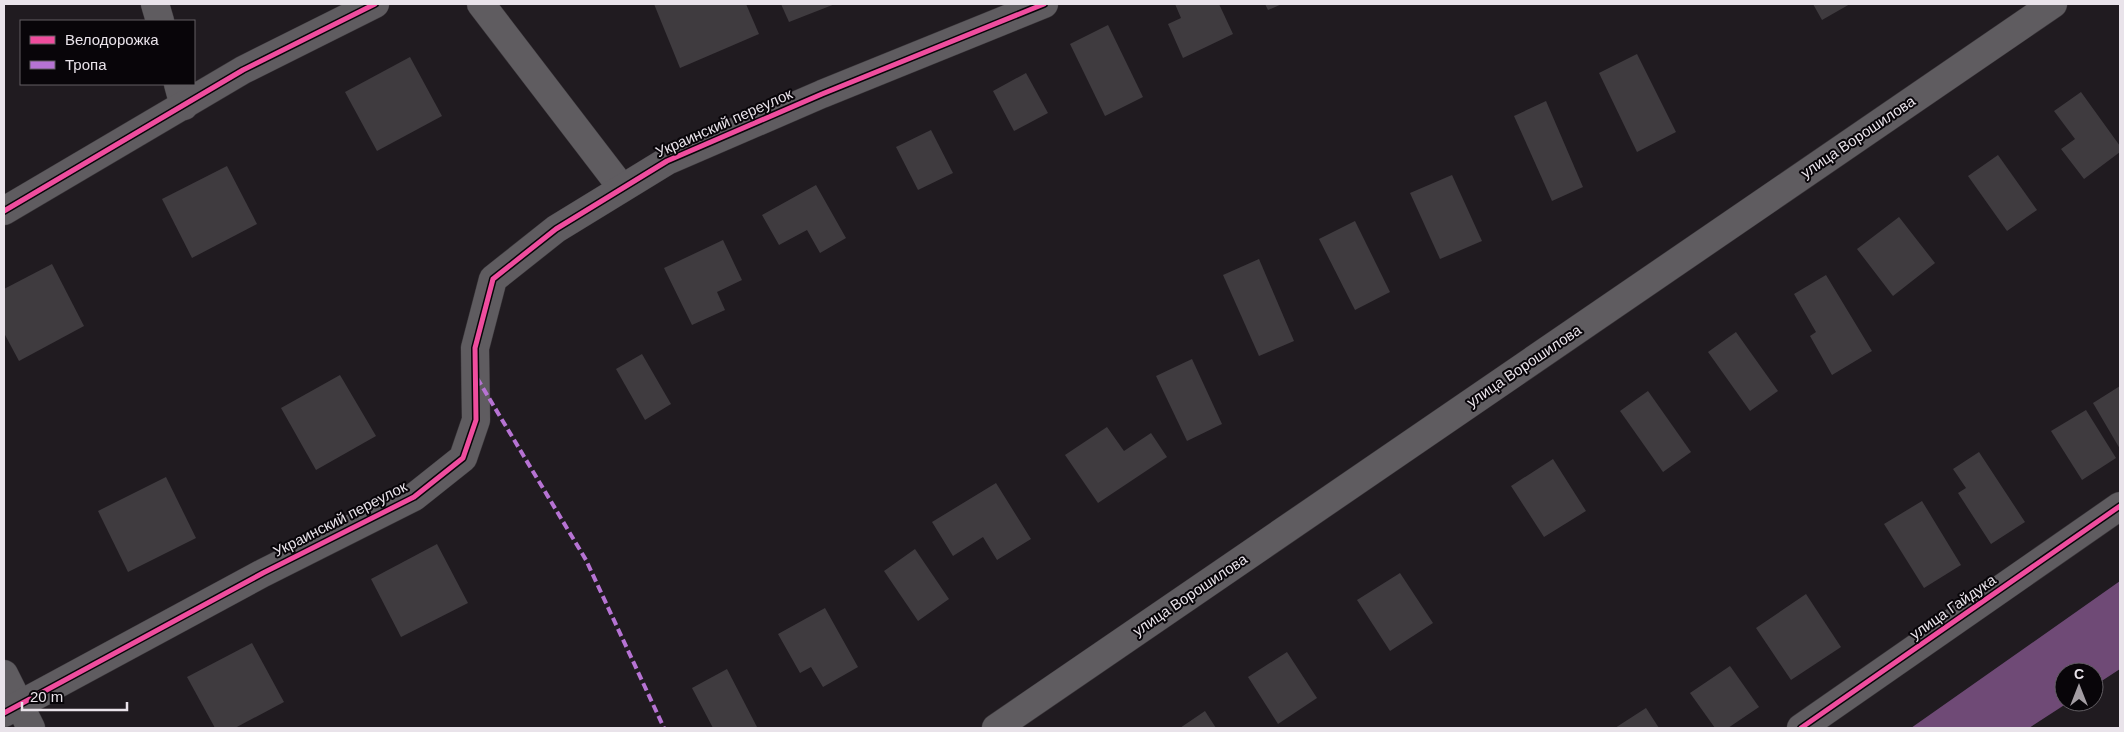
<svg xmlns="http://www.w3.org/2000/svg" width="2124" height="732" viewBox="0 0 2124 732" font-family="Arial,sans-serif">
<rect width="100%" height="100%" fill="#201b20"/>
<!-- water -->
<path fill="#6f4a76" d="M2120 581V669L2094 686V672H2064V702H2069L2029 728H1911Z"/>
<!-- building -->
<g fill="#3f3b3f">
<path d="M654 4H746L759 34 680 68Z"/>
<path d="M781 4H835L789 22Z"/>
<path d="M1175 4H1219L1233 34 1183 58 1168 24 1181 18Z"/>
<path d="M1265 4H1282L1268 10Z"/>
<path d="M1813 4H1850L1822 20Z"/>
<path d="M1108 25 1143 97 1105 116 1070 44Z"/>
<path d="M1637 54 1676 132 1637 152 1599 73Z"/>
<path d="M410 57 442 116 377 151 345 92Z"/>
<path d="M1026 73 1048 113 1014 131 993 91Z"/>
<path d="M2081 92 2120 146V152L2084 179 2061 149 2075 139 2054 111Z"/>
<path d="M1546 101 1583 187 1552 201 1514 116Z"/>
<path d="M931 130 953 173 918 190 896 147Z"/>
<path d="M1998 155 2037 210 2007 231 1968 176Z"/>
<path d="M227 166 257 224 192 258 162 199Z"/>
<path d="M1452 175 1482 241 1440 259 1410 193Z"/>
<path d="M816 185 846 238 820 253 807 230 779 245 762 215Z"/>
<path d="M1899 217 1935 263 1893 296 1857 249Z"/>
<path d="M1355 221 1390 292 1355 310 1319 239Z"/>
<path d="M723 240 742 280 717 292 725 310 692 325 664 268Z"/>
<path d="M1259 259 1294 341 1259 356 1223 275Z"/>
<path d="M52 264 84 326 19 361 4 333V289Z"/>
<path d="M1826 275 1872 351 1832 375 1810 336 1816 332 1794 294Z"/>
<path d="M1736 332 1778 391 1750 411 1708 352Z"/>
<path d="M642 354 671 404 645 420 616 369Z"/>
<path d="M1192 359 1222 424 1187 441 1156 376Z"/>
<path d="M340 375 376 436 316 470 281 408Z"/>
<path d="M2120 386V449L2093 403Z"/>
<path d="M1648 391 1691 452 1663 472 1620 411Z"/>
<path d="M2086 410 2116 458 2082 480 2051 431Z"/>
<path d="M1107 427 1124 451 1151 433 1167 457 1098 503 1065 455Z"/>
<path d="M1979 452 2025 522 1991 544 1958 493 1966 488 1953 469Z"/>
<path d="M1553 459 1586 511 1544 537 1511 486Z"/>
<path d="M166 477 196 538 128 572 98 511Z"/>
<path d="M996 483 1031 539 997 560 983 537 953 556 932 522Z"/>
<path d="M1922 501 1961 565 1924 588 1884 524Z"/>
<path d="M437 544 468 603 401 637 371 579Z"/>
<path d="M915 549 949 599 918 621 884 571Z"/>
<path d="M1400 573 1433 623 1390 651 1357 600Z"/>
<path d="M1806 594 1841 647 1791 680 1756 628Z"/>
<path d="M825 608 858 667 823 687 811 667 800 673 778 634Z"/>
<path d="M252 643 284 702 235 728H215L187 677Z"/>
<path d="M1287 652 1317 698 1278 724 1248 677Z"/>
<path d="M1730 666 1759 707 1728 728H1715L1690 693Z"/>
<path d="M727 669 757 727 754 728H713L692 688Z"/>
<path d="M1646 708 1659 728H1615Z"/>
<path d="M1205 711 1216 728H1180Z"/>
</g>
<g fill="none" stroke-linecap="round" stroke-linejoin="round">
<defs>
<g id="minor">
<path d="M155 4 160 21"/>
<path d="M481 4 622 188"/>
<path d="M178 84 184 106"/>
<path d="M4 211 243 70 375 4"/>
<path d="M4 674 31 728"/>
<path d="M4 713 263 573 414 497 463 458 476 420 475 348 493 279 556 229 667 161 822 94 1044 4"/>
<path d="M1801 728 2120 506"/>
</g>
<path id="secondary" d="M996 728 2053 4"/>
</defs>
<!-- minor casing -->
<use href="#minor" stroke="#3a363a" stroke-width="29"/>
<!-- secondary casing -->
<use href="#secondary" stroke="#3a363a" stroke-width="29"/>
<!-- minor -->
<use href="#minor" stroke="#5f5c60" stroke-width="28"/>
<!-- secondary -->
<use href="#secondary" stroke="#5f5c60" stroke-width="28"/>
<!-- quiet -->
<path stroke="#b673d3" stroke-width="4" stroke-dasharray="8 4" stroke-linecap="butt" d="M477 378 586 560 664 728"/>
<defs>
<g id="cycleway">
<path d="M4 211 243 70 375 4"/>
<path d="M4 713 263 573 414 497 463 458 476 420 475 348 493 279 556 229 667 161 822 94 1044 4"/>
<path d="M1801 728 2120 506"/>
</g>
</defs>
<!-- cycleway casing -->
<use href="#cycleway" stroke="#080509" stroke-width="8"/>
<!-- cycleway -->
<use href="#cycleway" stroke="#ef4d9e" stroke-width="5"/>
</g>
<g text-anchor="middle" stroke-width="4" stroke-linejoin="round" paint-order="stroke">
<!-- street labels -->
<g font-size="15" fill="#e9e3ea" stroke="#080509">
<text transform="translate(724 123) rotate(-24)" y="5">Украинский переулок</text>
<text transform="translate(1858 137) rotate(-34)" y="5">улица Ворошилова</text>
<text transform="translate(1524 366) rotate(-34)" y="5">улица Ворошилова</text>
<text transform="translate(340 519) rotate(-27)" y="5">Украинский переулок</text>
<text transform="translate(1190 595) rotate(-34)" y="5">улица Ворошилова</text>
<text transform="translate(1953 607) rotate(-35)" y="5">улица Гайдука</text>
</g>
</g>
<!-- border -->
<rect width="2124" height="732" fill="none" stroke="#e9e3ea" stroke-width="10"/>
<!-- legend -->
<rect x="20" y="20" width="175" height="65" fill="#080509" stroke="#625e63"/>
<rect x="30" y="36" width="25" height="8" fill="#ef4d9e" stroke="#625e63"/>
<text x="65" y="45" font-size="15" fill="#e9e3ea">Велодорожка</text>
<rect x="30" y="61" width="25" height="8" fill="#b673d3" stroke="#625e63"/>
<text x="65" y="70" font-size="15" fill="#e9e3ea">Тропа</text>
<!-- north arrow -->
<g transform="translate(2079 687)"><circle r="24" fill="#080509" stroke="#625e63"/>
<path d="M0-4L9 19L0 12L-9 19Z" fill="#a39da3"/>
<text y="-8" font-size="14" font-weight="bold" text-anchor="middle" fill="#e9e3ea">С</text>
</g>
<!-- scale -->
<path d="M22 702v8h105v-8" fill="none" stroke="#e9e3ea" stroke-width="2.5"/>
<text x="30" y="702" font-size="15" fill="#e9e3ea" stroke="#080509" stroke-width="4" paint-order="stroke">20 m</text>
</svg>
